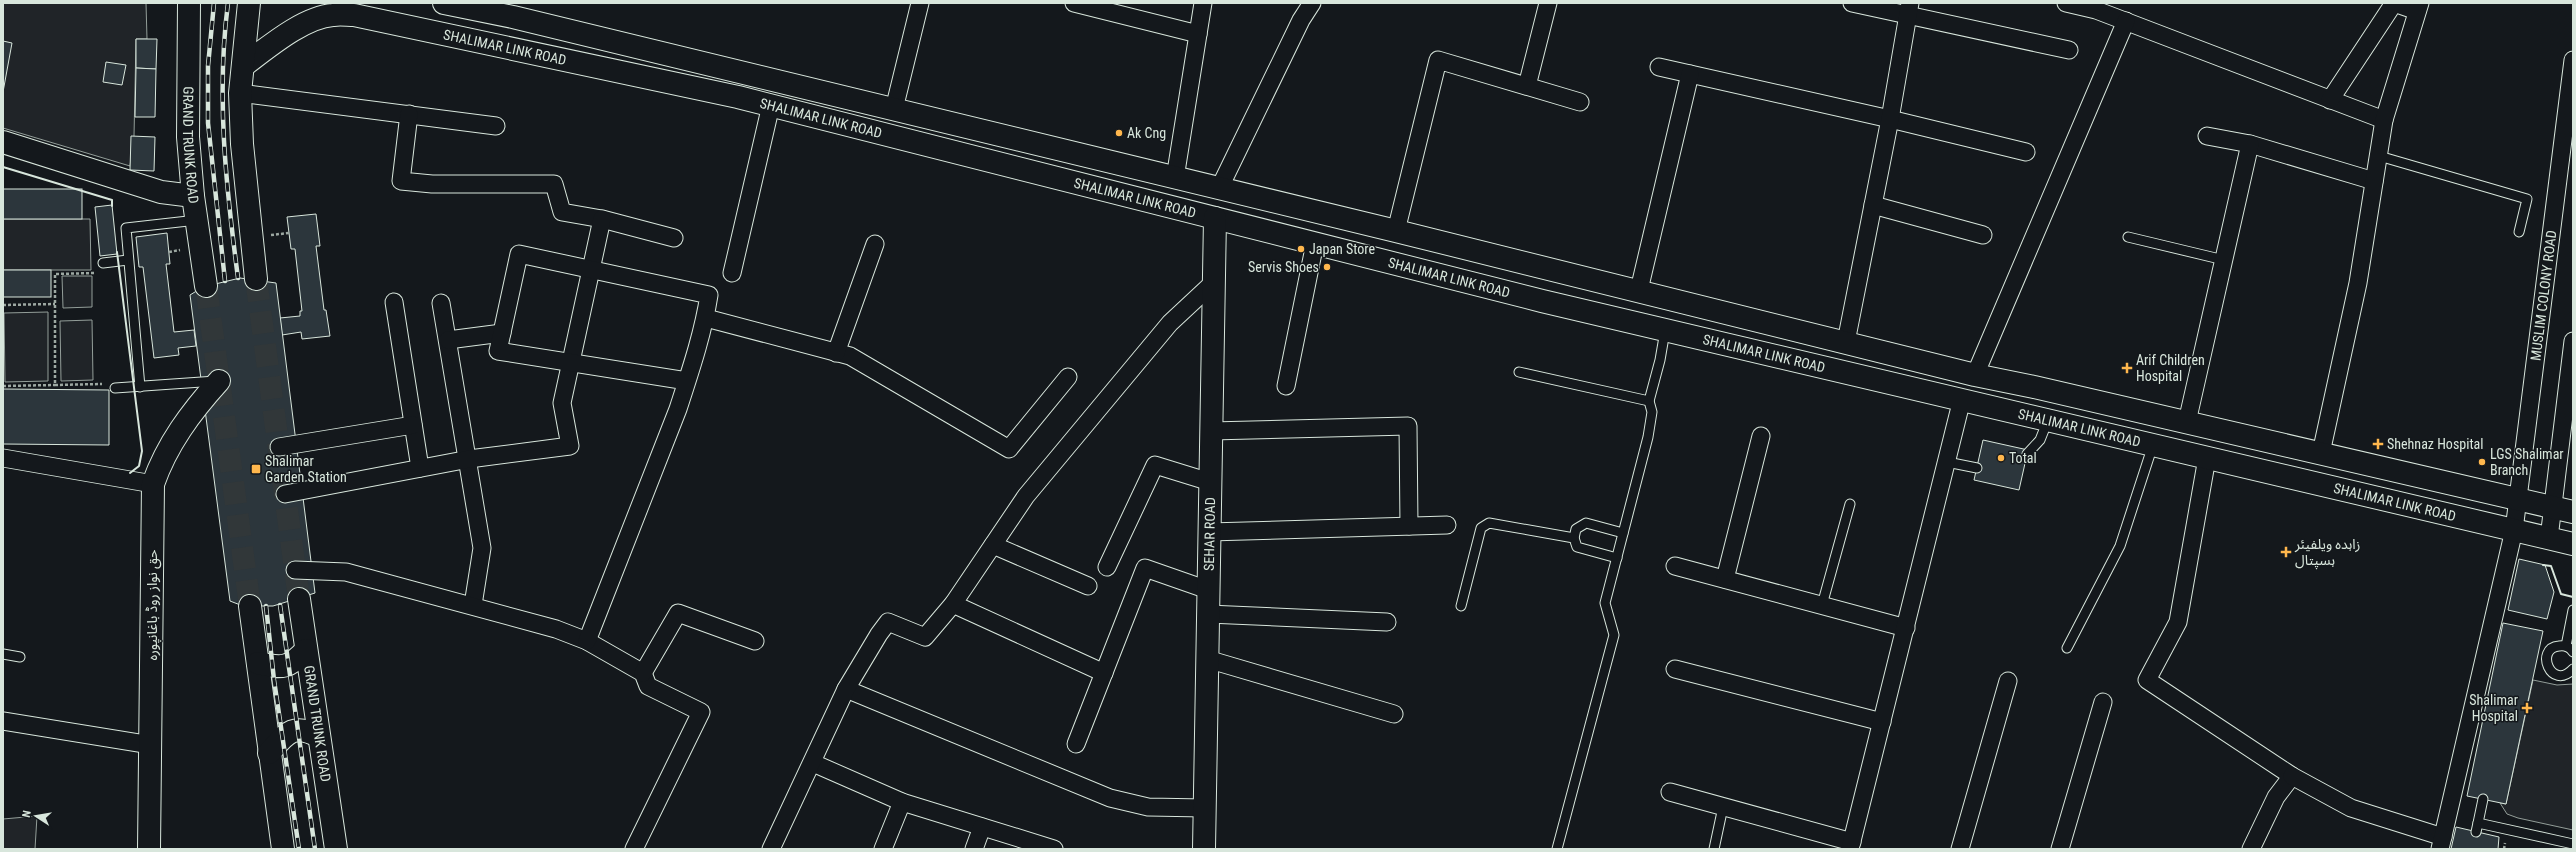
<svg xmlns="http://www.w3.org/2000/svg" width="2576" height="852" viewBox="0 0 2576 852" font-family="'Roboto Condensed','Noto Sans Arabic',sans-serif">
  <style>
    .green { fill: #202428; stroke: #939e99 }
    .building { fill: #2c363c; stroke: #d8e6dc }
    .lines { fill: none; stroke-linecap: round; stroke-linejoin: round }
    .primary-tunnel { stroke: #313739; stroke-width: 22; stroke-dasharray: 22 11; stroke-linecap: butt }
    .lane-casing { stroke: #d8e6dc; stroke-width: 11 }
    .street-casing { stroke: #d8e6dc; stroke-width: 19 }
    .secondary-casing { stroke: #d8e6dc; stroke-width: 24 }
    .primary-casing { stroke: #d8e6dc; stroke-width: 24 }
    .path { stroke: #9da8a2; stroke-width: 2.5; stroke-dasharray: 3 2; stroke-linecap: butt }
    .lane { stroke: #14181c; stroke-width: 9 }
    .street { stroke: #14181c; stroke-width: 17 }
    .secondary { stroke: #14181c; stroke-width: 22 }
    .primary { stroke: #14181c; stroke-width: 22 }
    .rail-casing { stroke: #d8e6dc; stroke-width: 4.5 }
    .rail { stroke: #14181c; stroke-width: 3; stroke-dasharray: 9; stroke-linecap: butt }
    .wall { stroke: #d8e6dc; stroke-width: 2 }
    .poi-dot { fill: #ffb74d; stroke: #14181c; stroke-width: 1.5 }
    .labels { text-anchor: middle; stroke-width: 3; stroke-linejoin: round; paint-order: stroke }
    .street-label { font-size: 14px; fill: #d8e6dc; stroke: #14181c }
    .poi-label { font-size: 14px; fill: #d8e6dc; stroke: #14181c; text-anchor: start }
  </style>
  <rect width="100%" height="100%" fill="#14181c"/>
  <g class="green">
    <polygon points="3,3 146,3 147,39 136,39 134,136 130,166 3,128"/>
    <polygon points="3,219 90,219 91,270 3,270"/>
    <polygon points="62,276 92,276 92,307 63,308"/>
    <polygon points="48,312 48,381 5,382 4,313"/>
    <polygon points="92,320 93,380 61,381 60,321"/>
    <polygon points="2533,680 2557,685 2573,684 2573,830 2518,818 2507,814 2500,803 2506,804"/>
    <polygon points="37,816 35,849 3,849 3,819"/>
  </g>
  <g class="building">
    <polygon points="136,39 157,39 156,69 136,68"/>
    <polygon points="3,41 12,43 3,92"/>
    <polygon points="106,62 126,65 122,85 103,82"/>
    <polygon points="136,68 156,69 155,117 135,117"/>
    <polygon points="131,136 155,137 154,171 130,170"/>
    <rect x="3" y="189" width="79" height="30"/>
    <polygon points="112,205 117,254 100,256 95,207"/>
    <polygon points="316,214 320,246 316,246 324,310 326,310 330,336 302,339 301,332 282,335 280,318 300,316 300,311 302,311 295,249 291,249 287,217"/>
    <polygon points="167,233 170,264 166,264 174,332 194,330 196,346 178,348 179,355 154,358 143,267 139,267 136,237"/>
    <rect x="3" y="270" width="48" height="27"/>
    <polygon points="240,278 276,283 315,593 273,606 243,606 230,601 190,295 203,287"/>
    <polygon points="3,389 109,390 109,445 3,444"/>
    <polygon points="1983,440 2028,450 2019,490 1974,480"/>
    <polygon points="2519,559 2545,565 2554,592 2547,619 2508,610"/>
    <polygon points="2503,623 2543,631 2506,804 2467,796"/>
    <polygon points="2456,827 2499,837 2498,849 2451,849"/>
  </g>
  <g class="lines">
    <g class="primary-tunnel">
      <polyline points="256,279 299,599"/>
      <polyline points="206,286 250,606"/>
    </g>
    <g class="lane-casing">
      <g id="lane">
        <polyline points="2379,156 2527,199 2519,232"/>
        <polyline points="2128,237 2224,260"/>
        <polyline points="103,263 128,260"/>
        <polyline points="1519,372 1649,401 1660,360 1665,331"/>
        <polyline points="140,387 126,228 197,220"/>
        <polyline points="115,388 216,381"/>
        <polyline points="2027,454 2040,440 2048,420"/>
        <polyline points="1947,462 1977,468"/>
        <polyline points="1574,538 1576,529 1586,523 1623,533"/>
        <polyline points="1822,605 1850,504"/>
        <polyline points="1461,606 1481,528 1489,523 1574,538 1577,547 1617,558"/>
        <polyline points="2566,646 2573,610"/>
        <polyline points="2067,648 2120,546 2153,445"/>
        <path d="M2573 652C2570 647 2565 645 2559 646 2534 648 2551 692 2573 669"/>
        <polyline points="3,654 20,657"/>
        <polyline points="2478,823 2483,799"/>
        <polyline points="2476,832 2478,823 2573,844"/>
        <polyline points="1557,849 1614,635 1605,603 1648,437 1652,412 1649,401"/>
        <polyline points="1714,849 1723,807"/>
      </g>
    </g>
    <g class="street-casing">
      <g id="street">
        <polyline points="1074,3 1198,34"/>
        <polyline points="1852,3 2069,50"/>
        <polyline points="2066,3 2096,10 2384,120"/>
        <polyline points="1659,67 1890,119 2026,152"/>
        <polyline points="1527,86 1548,3"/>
        <polyline points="240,93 496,126"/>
        <polyline points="2330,100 2394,3 2417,11"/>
        <polyline points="894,109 920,3"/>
        <polyline points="409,114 401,181 432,184 554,184 562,212 602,219 674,238"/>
        <polyline points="2250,144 2374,181"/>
        <polyline points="1175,178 1203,3"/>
        <polyline points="1219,189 1301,20 1312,3"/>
        <polyline points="1873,205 1983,235"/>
        <polyline points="1396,231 1438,60 1580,102"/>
        <polyline points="732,273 771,105"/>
        <polyline points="1639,290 1690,74"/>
        <polyline points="394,302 420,468"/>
        <polyline points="441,303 482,548 473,605"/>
        <polyline points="706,318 850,356 1009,449 1068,377"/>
        <polyline points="448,340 502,333"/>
        <polyline points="1846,342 1890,119 1910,3"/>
        <polyline points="836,353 875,244"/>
        <polyline points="1975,375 2126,21"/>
        <polyline points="1286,386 1315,243"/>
        <polyline points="2187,422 2250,144 2207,136"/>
        <polyline points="1211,431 1408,426 1409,526"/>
        <polyline points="279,447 413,425"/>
        <polyline points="2321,453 2358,283 2384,120 2420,3"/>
        <polyline points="3,458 153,484"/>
        <polyline points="2207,458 2178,622 2147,680 2292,776 2276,797 2251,849"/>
        <polyline points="285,494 469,459 570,446 562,403 602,219"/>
        <polyline points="1209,532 1447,525"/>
        <polyline points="2549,538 2573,341"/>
        <polyline points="993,545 1088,586"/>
        <polyline points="1675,566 1906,628"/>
        <polyline points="1107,567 1155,465 1210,482"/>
        <polyline points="295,570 346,572 556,629 587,641 643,673 648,686 701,712 634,849"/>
        <polyline points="1725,579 1761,436"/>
        <polyline points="953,604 1104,673"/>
        <polyline points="1208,614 1387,622"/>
        <path d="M587 641 678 409C690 372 703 334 709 295L519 254 498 351 687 381"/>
        <polyline points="1207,659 1394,714"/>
        <polyline points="1675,669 1882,722"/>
        <polyline points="643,673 678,613 755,641"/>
        <polyline points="846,689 1110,798 1148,807 1205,808"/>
        <polyline points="3,721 151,745"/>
        <polyline points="1076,744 1145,568 1208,590"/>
        <polyline points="813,763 902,802 1054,849"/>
        <polyline points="2292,776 2351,808 2443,837"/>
        <polyline points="1670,792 1852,842"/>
        <polyline points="771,849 846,689 879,634 888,622 925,637 953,604 1026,496 1170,323 1214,282"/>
        <polyline points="883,849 902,802"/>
        <polyline points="974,849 982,827"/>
        <polyline points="1850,849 1962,399"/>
        <polyline points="1960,849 2008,681"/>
        <polyline points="2060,849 2103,702"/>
        <path id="s1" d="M2440 849 2514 530 2573 60"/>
      </g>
    </g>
    <g class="secondary-casing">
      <g id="secondary">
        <polyline points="444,3 513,17 1396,231 1975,375 2034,387 2573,512"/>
        <path id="s2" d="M243 66C266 49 303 17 333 15 340 14 347 15 354 15L738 97 1542 301 2573 544"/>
        <polyline points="3,142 161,192 193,196"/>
        <path d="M149 849 153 484C167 444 191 412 219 381"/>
        <path id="s3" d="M1204 849 1215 218"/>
      </g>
    </g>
    <g class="primary-casing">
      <g id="primary">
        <path id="s4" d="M189 3 188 137 193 196 206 286"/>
        <polyline points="249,3 240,93 242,144 256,279"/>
        <path id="s5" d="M299 599 336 849"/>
        <polyline points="250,606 283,849"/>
        <path d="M258 663C283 669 289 668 306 650"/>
        <path d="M269 753C285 735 292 722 318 736"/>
      </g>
    </g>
    <g class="path">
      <polyline points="271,235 289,233"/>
      <polyline points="169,252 180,250"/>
      <polyline points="94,273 55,274 55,385 102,384"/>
      <polyline points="3,305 55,304"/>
      <polyline points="3,386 55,385"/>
      <polyline points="2504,849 2505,843"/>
    </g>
    <use href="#lane" class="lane"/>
    <use href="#street" class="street"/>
    <use href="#secondary" class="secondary"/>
    <use href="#primary" class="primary"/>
    <g class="rail-casing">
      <g id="rail">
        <polyline points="214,3 208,66 208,123 225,281"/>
        <path d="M228 3C216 95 226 187 238 278"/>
        <polyline points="280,605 315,849"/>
        <polyline points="266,606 274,680 299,849"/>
      </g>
    </g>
    <use href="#rail" class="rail"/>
    <g class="wall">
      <polyline points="3,167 112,200 112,206"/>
      <polyline points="117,252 142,451 139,466 130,473"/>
      <polyline points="2543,565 2551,566 2561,594 2573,597"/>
    </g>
  </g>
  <g class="poi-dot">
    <circle cx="1119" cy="133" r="4"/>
    <circle cx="1301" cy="249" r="4"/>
    <circle cx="1327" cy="267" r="4"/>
    <path d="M2125 362h4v4h4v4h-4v4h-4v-4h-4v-4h4z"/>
    <path d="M2376 438h4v4h4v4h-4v4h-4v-4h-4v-4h4z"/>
    <circle cx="2001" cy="458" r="4"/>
    <circle cx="2482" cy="462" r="4"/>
    <rect x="251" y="464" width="10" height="10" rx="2"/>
    <path d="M2284 546h4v4h4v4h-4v4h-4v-4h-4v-4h4z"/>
    <path d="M2525 702h4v4h4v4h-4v4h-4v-4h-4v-4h4z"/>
  </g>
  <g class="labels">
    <g class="street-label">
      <text dy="5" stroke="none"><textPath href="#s2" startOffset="280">SHALIMAR LINK ROAD</textPath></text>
      <text dy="5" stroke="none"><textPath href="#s2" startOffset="604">SHALIMAR LINK ROAD</textPath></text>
      <text dy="5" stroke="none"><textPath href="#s4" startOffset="142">GRAND TRUNK ROAD</textPath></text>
      <text dy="5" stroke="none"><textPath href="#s2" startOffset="928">SHALIMAR LINK ROAD</textPath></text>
      <text dy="5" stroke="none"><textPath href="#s2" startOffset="1252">SHALIMAR LINK ROAD</textPath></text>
      <text dy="5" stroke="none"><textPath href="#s1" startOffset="564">MUSLIM COLONY ROAD</textPath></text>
      <text dy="5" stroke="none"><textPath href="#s2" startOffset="1576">SHALIMAR LINK ROAD</textPath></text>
      <text dy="5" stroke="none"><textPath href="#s2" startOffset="1900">SHALIMAR LINK ROAD</textPath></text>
      <text dy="5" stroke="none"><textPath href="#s2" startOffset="2224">SHALIMAR LINK ROAD</textPath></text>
      <text dy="5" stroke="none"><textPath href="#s3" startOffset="315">SEHAR ROAD</textPath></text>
      <text transform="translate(152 605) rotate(-90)" y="5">حق نواز روڈ باغانپورہ</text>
      <text dy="5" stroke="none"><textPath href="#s5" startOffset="126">GRAND TRUNK ROAD</textPath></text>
    </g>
    <g class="poi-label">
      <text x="1127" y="138">Ak Cng</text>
      <text x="1309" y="254">Japan Store</text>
      <text x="1319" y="272" text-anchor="end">Servis Shoes</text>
      <text x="2136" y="365">Arif Children<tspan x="2136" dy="16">Hospital</tspan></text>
      <text x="2387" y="449">Shehnaz Hospital</text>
      <text x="2490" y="459">LGS Shalimar<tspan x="2490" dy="16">Branch</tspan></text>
      <text x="2009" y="463">Total</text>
      <text x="265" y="466">Shalimar<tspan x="265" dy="16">Garden Station</tspan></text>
      <text x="2295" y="549">زاہدہ ویلفیئر<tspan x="2295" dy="16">ہسپتال</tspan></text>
      <text x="2518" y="705" text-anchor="end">Shalimar<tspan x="2518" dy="16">Hospital</tspan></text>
    </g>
  </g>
  <rect width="2576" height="852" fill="none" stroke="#d8e6dc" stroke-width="8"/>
  <g transform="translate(36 816) rotate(282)" stroke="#14181c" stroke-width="3" paint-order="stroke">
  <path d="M0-3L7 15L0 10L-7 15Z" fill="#d8e6dc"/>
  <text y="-6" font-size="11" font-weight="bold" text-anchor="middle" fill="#d8e6dc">N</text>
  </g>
</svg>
